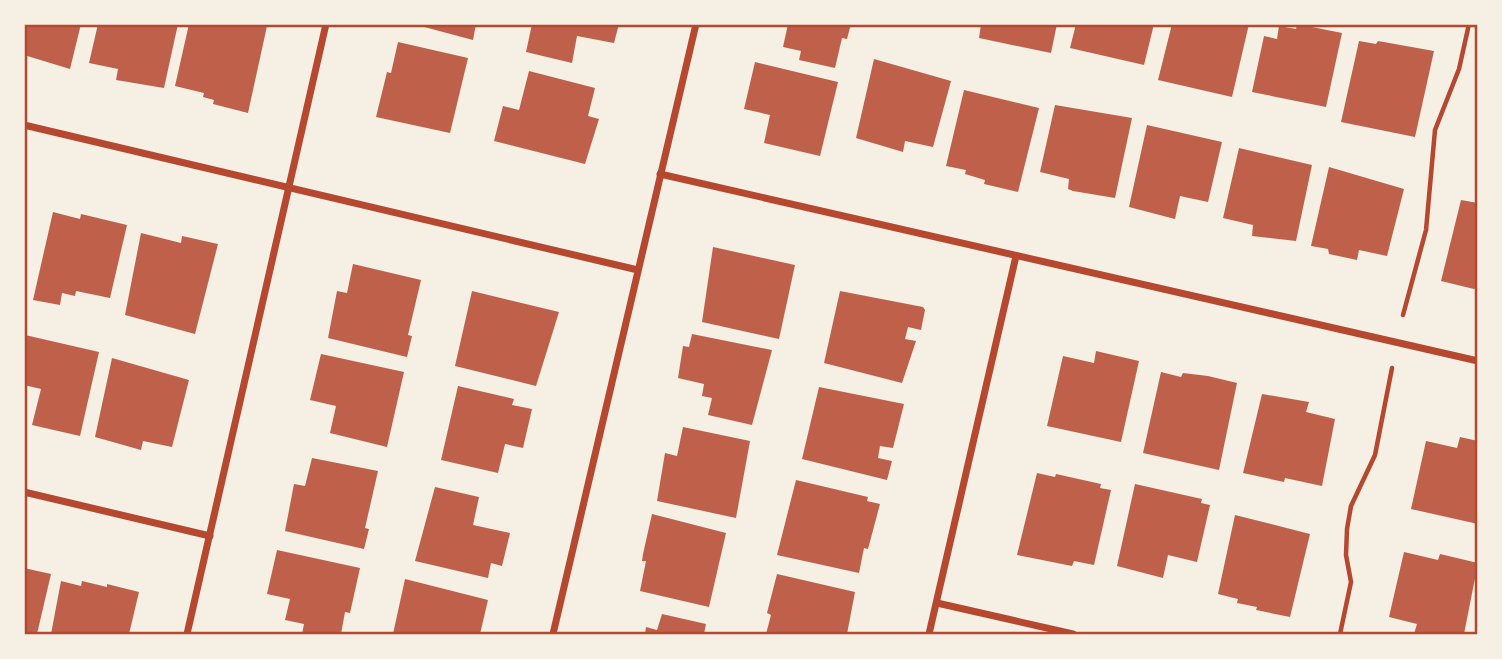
<svg xmlns="http://www.w3.org/2000/svg" width="1502" height="659" viewBox="0 0 1502 659" font-family="Poppins,sans-serif">
  <style>
    .building { fill: #bf614a }
    .lines { fill: none; stroke-linecap: round; stroke-linejoin: round }
    .path { stroke: #b5482f; stroke-width: 4.5 }
    .minor { stroke: #b5482f; stroke-width: 7 }
    .neatline { fill: none; stroke: #b5482f; stroke-width: 2.5 }
  </style>
  <rect width="100%" height="100%" fill="#f6efe4"/>
  <g class="building">
    <polygon points="24,24 81,24 70,69 24,55"/>
    <polygon points="98,24 178,24 164,88 116,80 118,69 89,63"/>
    <polygon points="189,24 267,26 248,113 213,104 214,100 203,97 204,93 175,86"/>
    <polygon points="413,24 476,24 473,40"/>
    <polygon points="532,24 619,24 614,43 577,36 572,63 526,52"/>
    <polygon points="788,24 851,24 847,39 842,38 835,68 799,60 801,51 783,47"/>
    <polygon points="981,24 1057,24 1051,53 979,38"/>
    <polygon points="1076,24 1154,24 1144,65 1070,48"/>
    <polygon points="1172,24 1249,24 1232,97 1158,80"/>
    <polygon points="1297,24 1342,33 1326,107 1252,92 1264,36 1277,39 1279,26 1296,29"/>
    <polygon points="1359,41 1376,44 1378,41 1434,51 1415,137 1341,122"/>
    <polygon points="398,42 468,58 450,133 376,117 387,72 391,73"/>
    <polygon points="874,59 951,81 933,147 905,141 903,152 856,138"/>
    <polygon points="755,62 838,82 820,156 764,143 770,115 744,109"/>
    <polygon points="529,71 595,88 588,116 599,119 585,164 494,141 503,106 519,110"/>
    <polygon points="964,90 1039,108 1018,192 984,184 985,180 965,174 966,170 946,166"/>
    <polygon points="1055,105 1132,118 1115,198 1073,191 1068,189 1069,179 1040,172"/>
    <polygon points="1147,125 1222,142 1208,202 1180,196 1175,219 1129,207"/>
    <polygon points="1239,148 1312,165 1296,241 1252,236 1253,225 1223,218"/>
    <polygon points="1329,167 1404,189 1387,256 1359,250 1357,260 1329,254 1328,249 1311,246"/>
    <polygon points="1461,200 1478,203 1478,287 1474,289 1441,281"/>
    <polygon points="53,212 80,219 81,214 127,225 110,298 76,291 75,296 62,293 60,305 33,300"/>
    <polygon points="141,233 181,243 182,236 218,244 195,334 125,315"/>
    <polygon points="713,247 795,265 779,339 702,322"/>
    <polygon points="353,264 421,280 408,335 412,336 407,357 328,338 337,291 347,293"/>
    <polygon points="472,291 559,312 536,386 455,366"/>
    <polygon points="840,291 923,307 925,310 921,330 908,327 905,339 916,341 902,383 824,363"/>
    <polygon points="692,334 772,350 752,425 708,415 712,398 702,396 704,384 678,378 683,346 689,347"/>
    <polygon points="25,335 99,352 80,436 32,425 41,389 24,385"/>
    <polygon points="1096,351 1139,361 1121,442 1047,426 1063,356 1094,363"/>
    <polygon points="321,354 404,372 387,447 330,433 336,406 310,400"/>
    <polygon points="112,358 189,380 172,447 143,441 141,450 95,437"/>
    <polygon points="1161,372 1181,377 1183,373 1208,376 1237,383 1219,470 1143,453"/>
    <polygon points="458,386 514,399 512,405 532,409 523,448 505,444 498,473 441,460"/>
    <polygon points="819,387 904,404 893,448 880,446 878,458 892,461 887,480 802,459"/>
    <polygon points="1262,394 1309,402 1306,412 1335,419 1322,486 1285,478 1284,482 1243,473"/>
    <polygon points="683,427 750,441 736,518 657,501 665,453 677,456"/>
    <polygon points="1460,437 1478,441 1478,524 1411,509 1426,441 1457,448"/>
    <polygon points="312,458 378,471 365,528 369,529 364,549 285,531 294,484 305,486"/>
    <polygon points="1037,473 1055,477 1056,474 1101,484 1100,488 1111,490 1094,565 1074,561 1072,566 1017,555"/>
    <polygon points="796,480 868,497 867,501 880,504 868,549 864,548 859,573 777,555"/>
    <polygon points="1135,484 1202,499 1201,503 1210,505 1197,562 1168,555 1163,578 1117,566"/>
    <polygon points="435,487 479,497 473,525 510,533 502,566 491,563 488,578 415,561"/>
    <polygon points="652,514 726,533 709,607 640,591 646,561 642,561 643,554"/>
    <polygon points="1235,515 1310,534 1290,617 1256,610 1257,607 1237,603 1238,599 1218,594"/>
    <polygon points="277,550 360,568 350,613 345,612 341,634 302,634 304,624 285,620 290,599 267,594"/>
    <polygon points="1404,552 1438,560 1440,554 1478,563 1464,634 1414,634 1417,624 1389,617"/>
    <polygon points="24,568 51,574 37,634 24,634"/>
    <polygon points="777,574 855,592 847,634 766,634 771,615 767,613"/>
    <polygon points="405,579 488,600 480,634 393,634"/>
    <polygon points="61,581 81,586 82,581 107,587 107,584 139,592 129,634 51,634"/>
    <polygon points="662,614 706,624 704,634 645,634 646,627 657,630"/>
  </g>
  <g class="lines">
    <g class="path">
      <polyline points="1403,315 1426,230 1435,130 1459,69 1469,24"/>
      <polyline points="1340,634 1351,582 1346,555 1347,529 1351,506 1375,455 1392,368"/>
    </g>
    <g class="minor">
      <polyline points="24,125 638,270"/>
      <polyline points="660,174 1478,361"/>
      <polyline points="24,492 210,536"/>
      <polyline points="937,603 1073,634"/>
      <polyline points="187,634 326,24"/>
      <polyline points="553,634 696,24"/>
      <polyline points="929,634 1016,256"/>
    </g>
  </g>
  <rect width="1502" height="659" fill="none" stroke="#f6efe4" stroke-width="52"/>
  <rect x="26" y="26" width="1450" height="607" class="neatline"/>
</svg>
